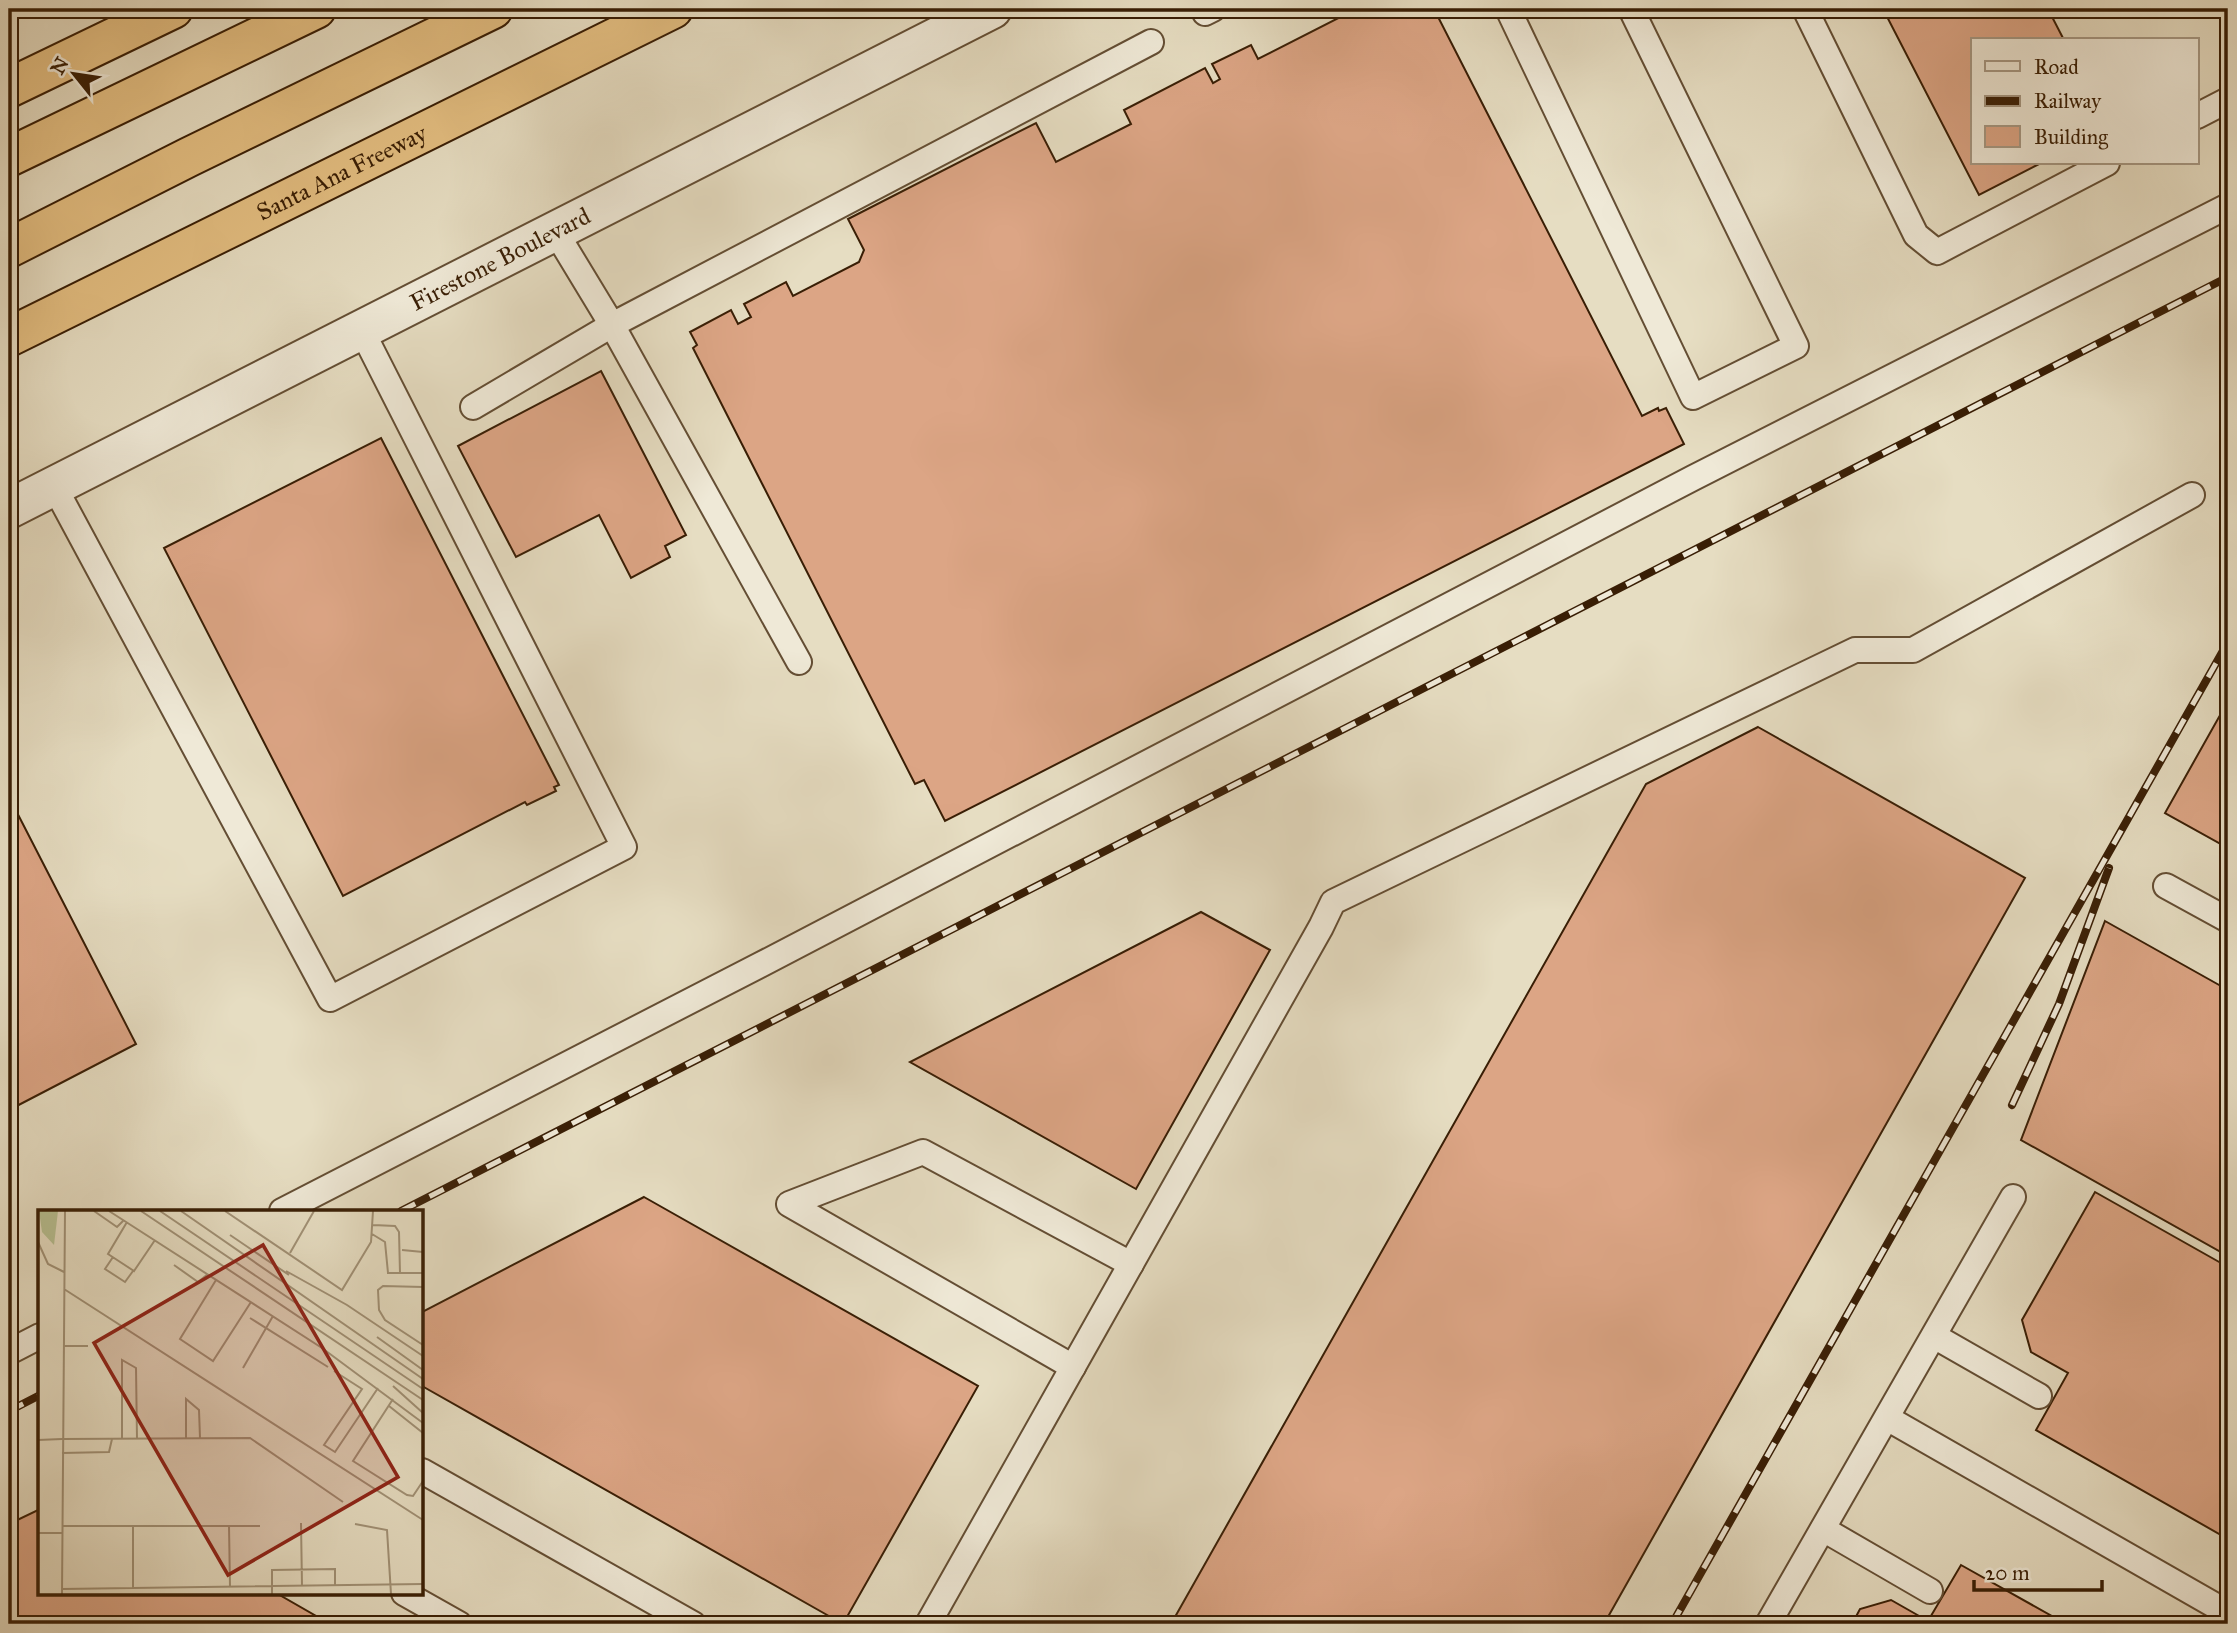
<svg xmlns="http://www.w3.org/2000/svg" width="2237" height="1633" viewBox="0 0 2237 1633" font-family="'IM FELL Great Primer',serif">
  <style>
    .building { fill: #dca585; stroke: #391e05; stroke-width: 2 }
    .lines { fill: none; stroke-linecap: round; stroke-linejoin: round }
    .service-casing { stroke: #644e34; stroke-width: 28 }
    .tertiary-casing { stroke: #644e34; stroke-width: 42 }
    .motorway-casing { stroke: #391e05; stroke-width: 42 }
    .service { stroke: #efe9d7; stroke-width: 24 }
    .tertiary { stroke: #efe9d7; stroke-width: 38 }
    .motorway { stroke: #e3be81; stroke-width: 38 }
    .rail-casing { stroke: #391e05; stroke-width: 8 }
    .rail { stroke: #efe9d7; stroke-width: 5; stroke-dasharray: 16; stroke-linecap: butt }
    .labels { text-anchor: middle; stroke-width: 6; stroke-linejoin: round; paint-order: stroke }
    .street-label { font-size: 24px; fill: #391e05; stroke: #efe9d7 }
    .inset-road { fill: none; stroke: #a19176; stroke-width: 2 }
    .view { fill: #8f2418; fill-opacity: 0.15; stroke: #8f2418; stroke-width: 3.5 }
    .inset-edge { fill: none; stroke: #391e05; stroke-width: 3.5 }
  </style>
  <rect width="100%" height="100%" fill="#e6ddc2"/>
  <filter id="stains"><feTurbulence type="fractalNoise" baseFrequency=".00286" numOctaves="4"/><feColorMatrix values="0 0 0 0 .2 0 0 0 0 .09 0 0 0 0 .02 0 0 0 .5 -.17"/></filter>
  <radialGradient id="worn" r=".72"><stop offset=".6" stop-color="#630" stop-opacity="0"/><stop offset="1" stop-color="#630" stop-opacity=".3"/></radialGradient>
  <g class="building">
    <polygon points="1356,9 1434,9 1642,416 1658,408 1659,411 1666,408 1684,444 945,821 924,780 915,784 693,348 697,345 690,332 731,310 738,324 751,317 744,304 786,282 793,296 859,262 864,250 848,219 1036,123 1056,162 1131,124 1124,110 1205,68 1213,83 1220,79 1212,64 1251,45 1258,59"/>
    <polygon points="1883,9 2048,9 2064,40 1973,40 1973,163 2041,163 1979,195"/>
    <polygon points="601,371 686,535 665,546 670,557 631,578 599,515 516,557 458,446"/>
    <polygon points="381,438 559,785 554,787 556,791 527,805 525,802 343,896 164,548"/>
    <polygon points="2228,701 2228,848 2165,813"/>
    <polygon points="1758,727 2025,878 1604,1624 1171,1624 1646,784"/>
    <polygon points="9,797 136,1044 9,1110"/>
    <polygon points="1201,912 1270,950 1136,1189 910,1062"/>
    <polygon points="2105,921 2228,990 2228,1256 2021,1140"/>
    <polygon points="2095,1192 2228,1267 2228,1539 2036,1430 2068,1373 2031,1352 2022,1320"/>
    <polygon points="644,1197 978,1386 843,1624 422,1386 422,1312"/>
    <polygon points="40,1509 40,1593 276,1593 330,1624 9,1624 9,1524"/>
    <polygon points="1961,1565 2066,1624 1852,1624 1860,1609 1891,1600 1928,1621"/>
  </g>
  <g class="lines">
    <g class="service-casing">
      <g id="service">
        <polyline points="1508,9 1693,397 1796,346 1631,9"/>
        <polyline points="1805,9 1916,235 1937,252 2107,163"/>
        <polyline points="1205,13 1213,9"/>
        <polyline points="2197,116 2228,100"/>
        <polyline points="555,231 612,325 799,662"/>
        <polyline points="473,407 612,325 1151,42"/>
        <polyline points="54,486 330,999 624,847 361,329"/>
        <polyline points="2166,886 2228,920"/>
        <polyline points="282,1211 760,965 1693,478 2228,206"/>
        <polyline points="1934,1336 2039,1396"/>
        <polyline points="9,1352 40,1336"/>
        <polyline points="1073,1367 789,1204 923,1152 1131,1264"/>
        <polyline points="1887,1418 2228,1613"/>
        <polyline points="422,1471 693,1624"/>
        <polyline points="1823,1529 1930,1591"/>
        <polyline points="404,1593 459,1624"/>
        <polyline points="928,1624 1321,927 1333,902 1855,650 1913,650 2192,495"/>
        <polyline points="1768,1624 2013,1197"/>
      </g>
    </g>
    <g class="tertiary-casing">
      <g id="tertiary">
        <path id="s1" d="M9 509 992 9"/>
      </g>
    </g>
    <g class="motorway-casing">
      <g id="motorway">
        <polyline points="9,88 173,9"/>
        <polyline points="9,157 316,9"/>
        <polyline points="9,248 189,157 493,9"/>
        <path id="s2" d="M9 337 673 9"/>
      </g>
    </g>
    <use href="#service" class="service"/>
    <use href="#tertiary" class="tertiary"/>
    <use href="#motorway" class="motorway"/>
    <g class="rail-casing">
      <g id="rail">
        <polyline points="2012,1105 2059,1004 2109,868"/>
        <polyline points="401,1211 2228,277"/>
        <polyline points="9,1411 40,1395"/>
        <polyline points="1672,1624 2228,642"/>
      </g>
    </g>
    <use href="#rail" class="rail"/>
  </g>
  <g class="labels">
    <g class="street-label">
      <text dy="8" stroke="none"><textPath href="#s2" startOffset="371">Santa Ana Freeway</textPath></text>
      <text dy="8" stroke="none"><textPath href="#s1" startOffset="551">Firestone Boulevard</textPath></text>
    </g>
  </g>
  <g transform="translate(38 1210)">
    <rect width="385" height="385" fill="#e6ddc2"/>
    <path d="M1 1H20L16 35 4 22Z" fill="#b7c092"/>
    <path class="inset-road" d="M56 1 79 17 85 11M71 1 284 138 385 213M103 1 385 190M122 1 385 179M143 1 385 169M187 1 304 80 333 32 335 1M89 12 70 44 96 61 117 30M335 15 357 16 361 22 362 63M334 24 347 32 350 63H385M192 25 251 65M0 32 10 54 26 62M364 40 385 42M252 43 276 1M75 47 67 59 87 72 95 61M136 55 160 72 170 64M248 61 309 95 385 146M178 70 142 129 175 151 213 92M385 77 345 76 340 80 341 100 347 110 385 135M26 79 385 310M212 108 290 157M339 127 385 160M25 136H50M205 158 235 106M296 161 324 179 286 235 297 242 340 178M355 176 385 203M355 189 315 251 369 285 375 286 385 271M351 196 385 223M148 228V189L161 200 162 228M24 229 212 228 305 292M84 229V150L98 158 99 229M0 230 24 229M24 243 71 242 74 229M263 313 264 376M317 314 349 320 353 384M24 316H222M95 316V378M191 316 192 377M0 323H24M24 379 385 374M24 384 27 1M234 384V360L297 359V375"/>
    <path class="view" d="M225 35 360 267 190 365 56 133Z"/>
    <rect width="385" height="385" class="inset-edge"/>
  </g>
  <rect width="2237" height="1633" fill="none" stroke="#e6ddc2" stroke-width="35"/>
  <rect x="10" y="10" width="2216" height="1612" fill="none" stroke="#391e05" stroke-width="3.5"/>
  <rect x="18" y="18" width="2202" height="1598" fill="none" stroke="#391e05" stroke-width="2"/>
  <rect x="1971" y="38" width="228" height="126" fill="#efe9d7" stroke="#a69883" stroke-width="2"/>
  <rect x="1985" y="61" width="35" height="10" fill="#efe9d7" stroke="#a69883" stroke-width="2"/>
  <text x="2034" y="74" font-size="21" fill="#391e05">Road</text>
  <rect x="1985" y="96" width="35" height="10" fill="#391e05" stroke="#a69883" stroke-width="2"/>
  <text x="2034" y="108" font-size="21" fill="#391e05">Railway</text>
  <rect x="1985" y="126" width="35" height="21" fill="#dca585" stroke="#a69883" stroke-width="2"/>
  <text x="2034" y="144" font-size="21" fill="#391e05">Building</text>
  <g transform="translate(74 74) rotate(300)" stroke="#efe9d7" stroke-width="5" paint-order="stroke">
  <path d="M0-5L12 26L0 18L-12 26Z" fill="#391e05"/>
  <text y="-10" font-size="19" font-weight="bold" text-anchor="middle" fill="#391e05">N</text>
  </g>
  <path d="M1974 1580v10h128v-10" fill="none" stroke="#391e05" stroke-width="3.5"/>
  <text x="1985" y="1580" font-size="21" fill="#391e05" stroke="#efe9d7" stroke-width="5" paint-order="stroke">20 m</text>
  <rect width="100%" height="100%" filter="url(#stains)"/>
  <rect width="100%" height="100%" fill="url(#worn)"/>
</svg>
